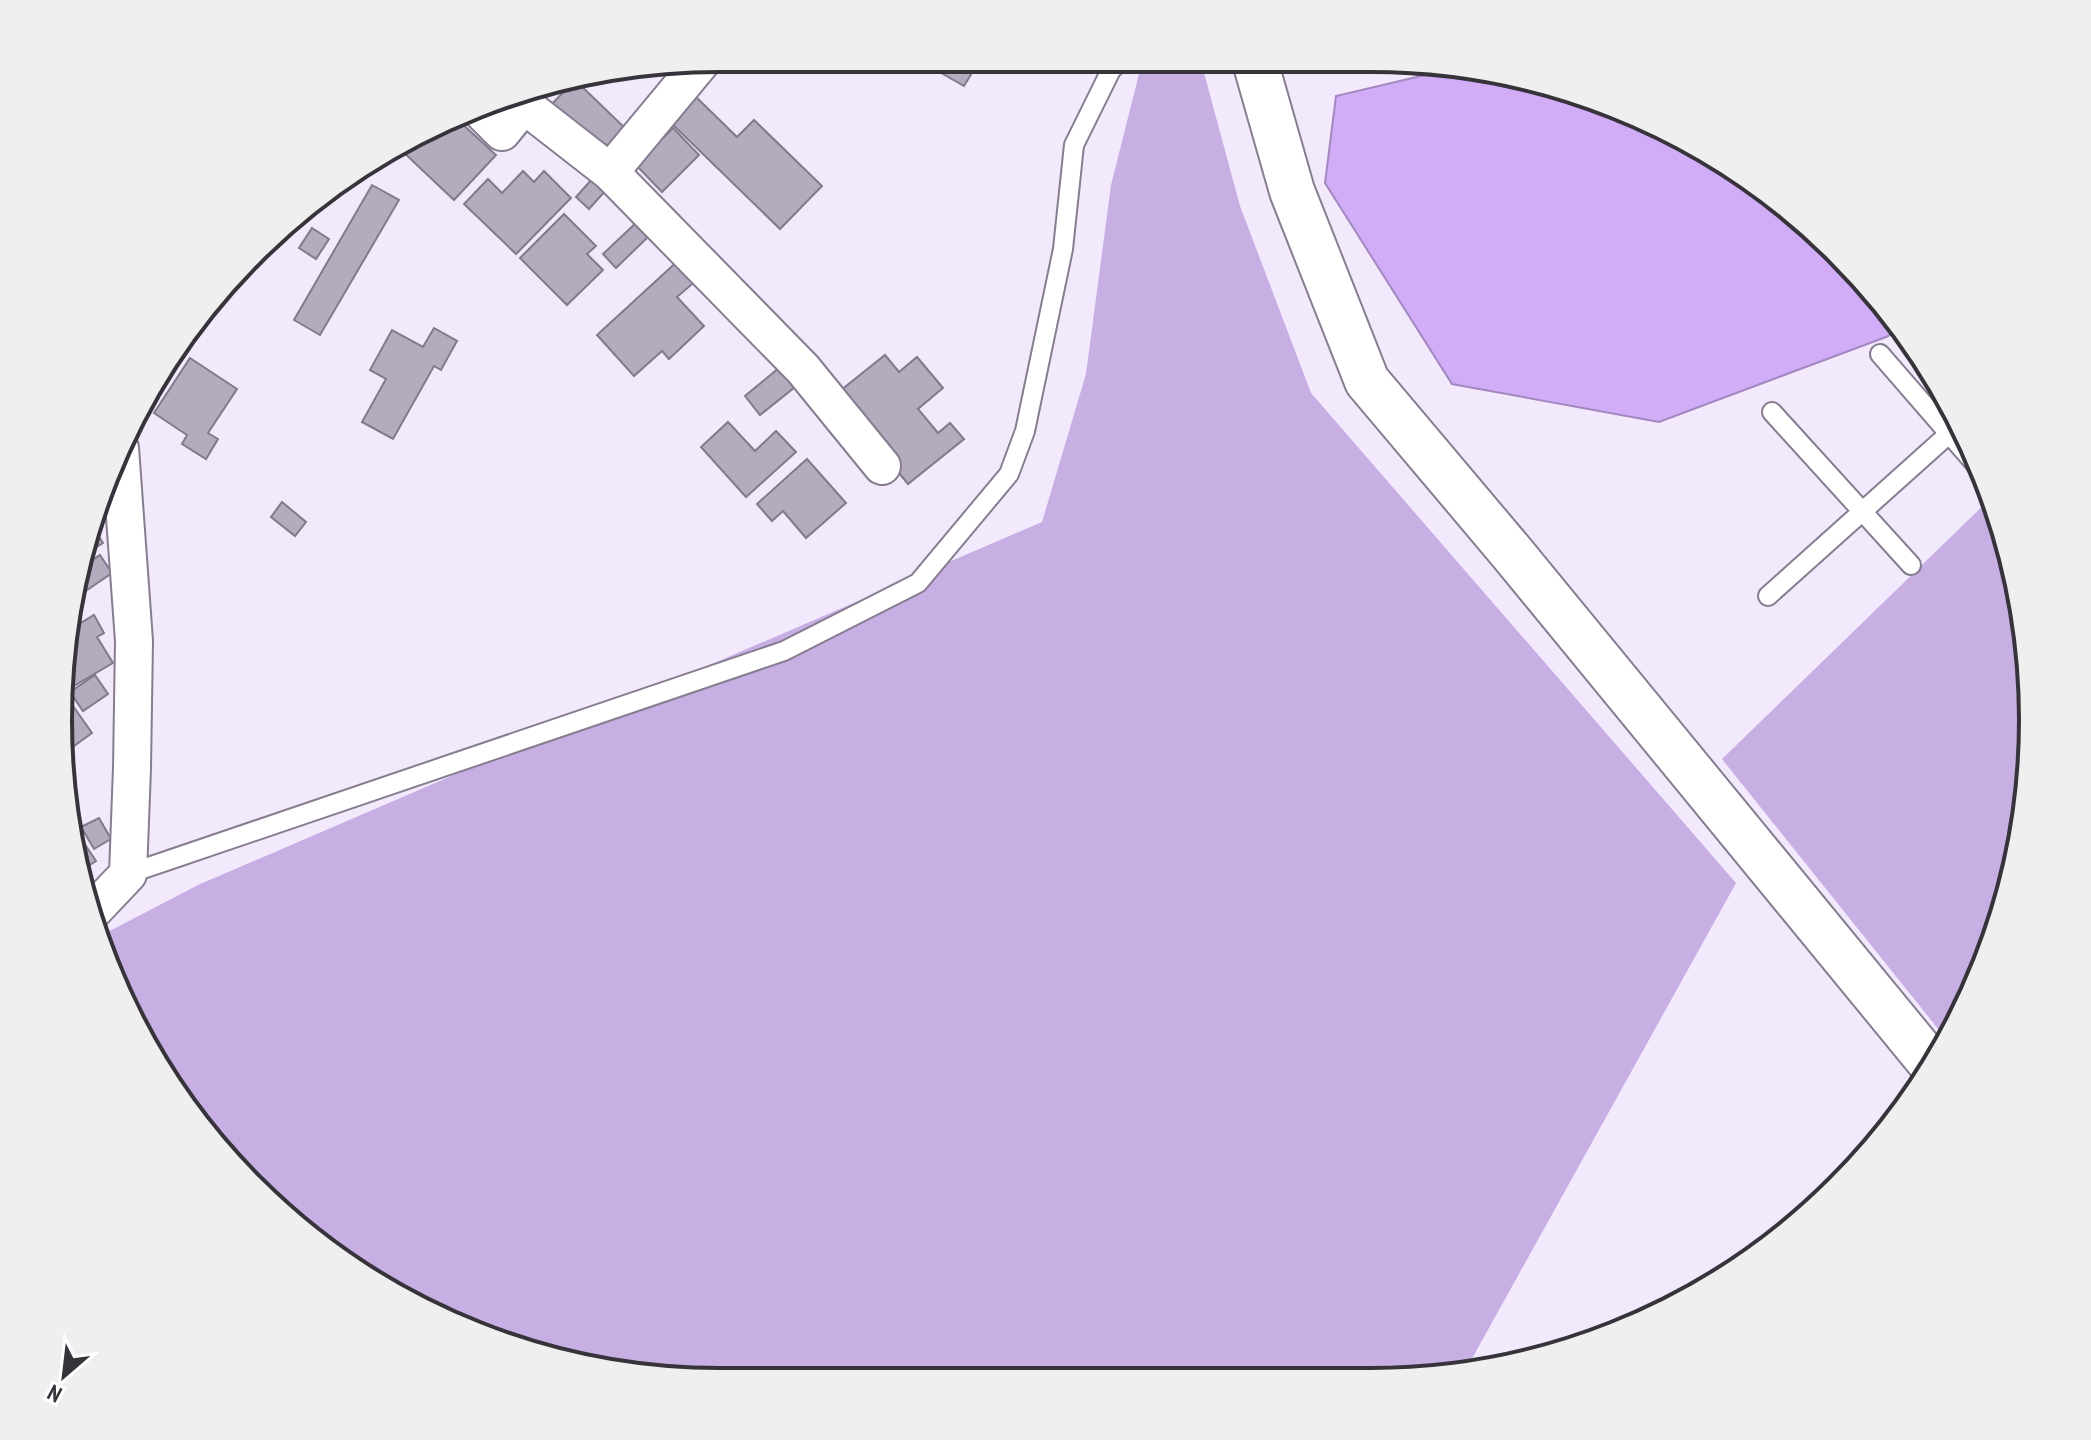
<svg xmlns="http://www.w3.org/2000/svg" width="2091" height="1440" viewBox="0 0 2091 1440" font-family="'PT Sans Narrow',sans-serif">
  <style>
    .green { fill: #c7aee3 }
    .water { fill: #d1adf7; stroke: #a388bf; stroke-width: 2 }
    .building { fill: #b4abbf; stroke: #827a8c; stroke-width: 2 }
    .lines { fill: none; stroke-linecap: round; stroke-linejoin: round }
    .service-casing { stroke: #867d90; stroke-width: 22 }
    .minor-casing { stroke: #867d90; stroke-width: 40 }
    .tertiary-casing { stroke: #867d90; stroke-width: 48 }
    .service { stroke: #fff; stroke-width: 18 }
    .minor { stroke: #fff; stroke-width: 36 }
    .tertiary { stroke: #fff; stroke-width: 44 }
    .rim { fill: none; stroke: #37333b; stroke-width: 4 }
  </style>
  <rect width="100%" height="100%" fill="#f2e9fd"/>
  <g class="green">
    <polygon points="1166,58 1200,58 1240,206 1311,393 1736,883 1464,1373 1371,1382 720,1382 590,1369 466,1331 352,1270 252,1188 126,1013 100,936 198,885 1042,522 1086,374 1111,185 1140,70"/>
    <polygon points="1992,497 2020,591 2033,720 2020,850 1982,974 1947,1040 1722,759"/>
  </g>
  <polygon class="water" points="1459,67 1500,71 1664,126 1839,252 1902,329 1886,337 1659,422 1452,384 1325,183 1336,96"/>
  <g class="building">
    <polygon points="915,58 981,58 964,86"/>
    <polygon points="575,80 628,131 603,156 550,106"/>
    <polygon points="694,95 737,137 754,120 822,186 780,229 669,121"/>
    <polygon points="459,121 496,155 454,200 399,148"/>
    <polygon points="673,128 699,155 662,192 636,165"/>
    <polygon points="523,171 534,182 544,171 571,198 516,254 464,204 488,179 502,193"/>
    <polygon points="593,178 606,190 589,209 576,197"/>
    <polygon points="372,185 399,200 320,335 294,320"/>
    <polygon points="564,214 596,246 587,254 603,270 567,305 520,258"/>
    <polygon points="637,222 650,235 616,268 603,254"/>
    <polygon points="312,228 329,239 316,259 299,248"/>
    <polygon points="681,258 699,278 677,297 704,326 669,359 662,351 634,376 597,335"/>
    <polygon points="434,328 457,341 441,370 434,366 393,439 362,422 386,379 370,370 392,330 423,347"/>
    <polygon points="885,355 899,372 917,357 943,388 918,409 938,433 950,423 964,439 908,484 835,395"/>
    <polygon points="190,358 237,389 208,433 218,439 206,459 182,444 187,435 154,413"/>
    <polygon points="779,368 795,387 760,415 745,396"/>
    <polygon points="728,422 755,451 776,431 796,452 746,497 701,447"/>
    <polygon points="807,459 846,503 806,538 783,511 772,521 757,504"/>
    <polygon points="282,502 306,522 295,536 271,517"/>
    <polygon points="92,526 103,543 85,554"/>
    <polygon points="100,555 112,573 77,597 74,594 82,567"/>
    <polygon points="94,615 104,633 97,637 113,663 65,691 64,634 68,617 74,627"/>
    <polygon points="95,675 108,694 83,711 70,692"/>
    <polygon points="66,696 92,733 67,751"/>
    <polygon points="99,818 111,839 94,849 81,827"/>
    <polygon points="70,822 96,861 79,872 71,849"/>
  </g>
  <g class="lines">
    <g class="service-casing">
      <g id="service">
        <polyline points="1880,354 1985,475"/>
        <polyline points="1772,412 1911,565"/>
        <polyline points="1768,596 1960,424"/>
        <polyline points="128,874 784,651 918,583 1009,474 1025,431 1063,249 1074,145 1111,70 1124,58"/>
      </g>
    </g>
    <g class="minor-casing">
      <g id="minor">
        <polyline points="481,111 502,132 524,105 610,172 703,60"/>
        <polyline points="610,172 803,369 882,466"/>
        <polyline points="92,912 128,874 132,768 134,641 120,448"/>
      </g>
    </g>
    <g class="tertiary-casing">
      <polyline id="tertiary" points="1254,58 1292,191 1367,381 1512,553 1933,1066"/>
    </g>
    <use href="#service" class="service"/>
    <use href="#minor" class="minor"/>
    <use href="#tertiary" class="tertiary"/>
  </g>
  <path d="M0 0H2091V1440H0ZM720 72H1371A648 648 0 0 1 2019 720V720A648 648 0 0 1 1371 1368H720A648 648 0 0 1 72 720V720A648 648 0 0 1 720 72Z" fill="#efefef" fill-rule="evenodd"/>
  <path class="rim" d="M720 72H1371A648 648 0 0 1 2019 720V720A648 648 0 0 1 1371 1368H720A648 648 0 0 1 72 720V720A648 648 0 0 1 720 72Z"/>
  <g transform="translate(64 1376) rotate(208)" stroke="#ffffff" stroke-width="6" paint-order="stroke">
  <path d="M0-6L14 30L0 20L-14 30Z" fill="#37333b"/>
  <text y="-12" font-size="22" font-weight="bold" text-anchor="middle" fill="#37333b">N</text>
  </g>
</svg>
